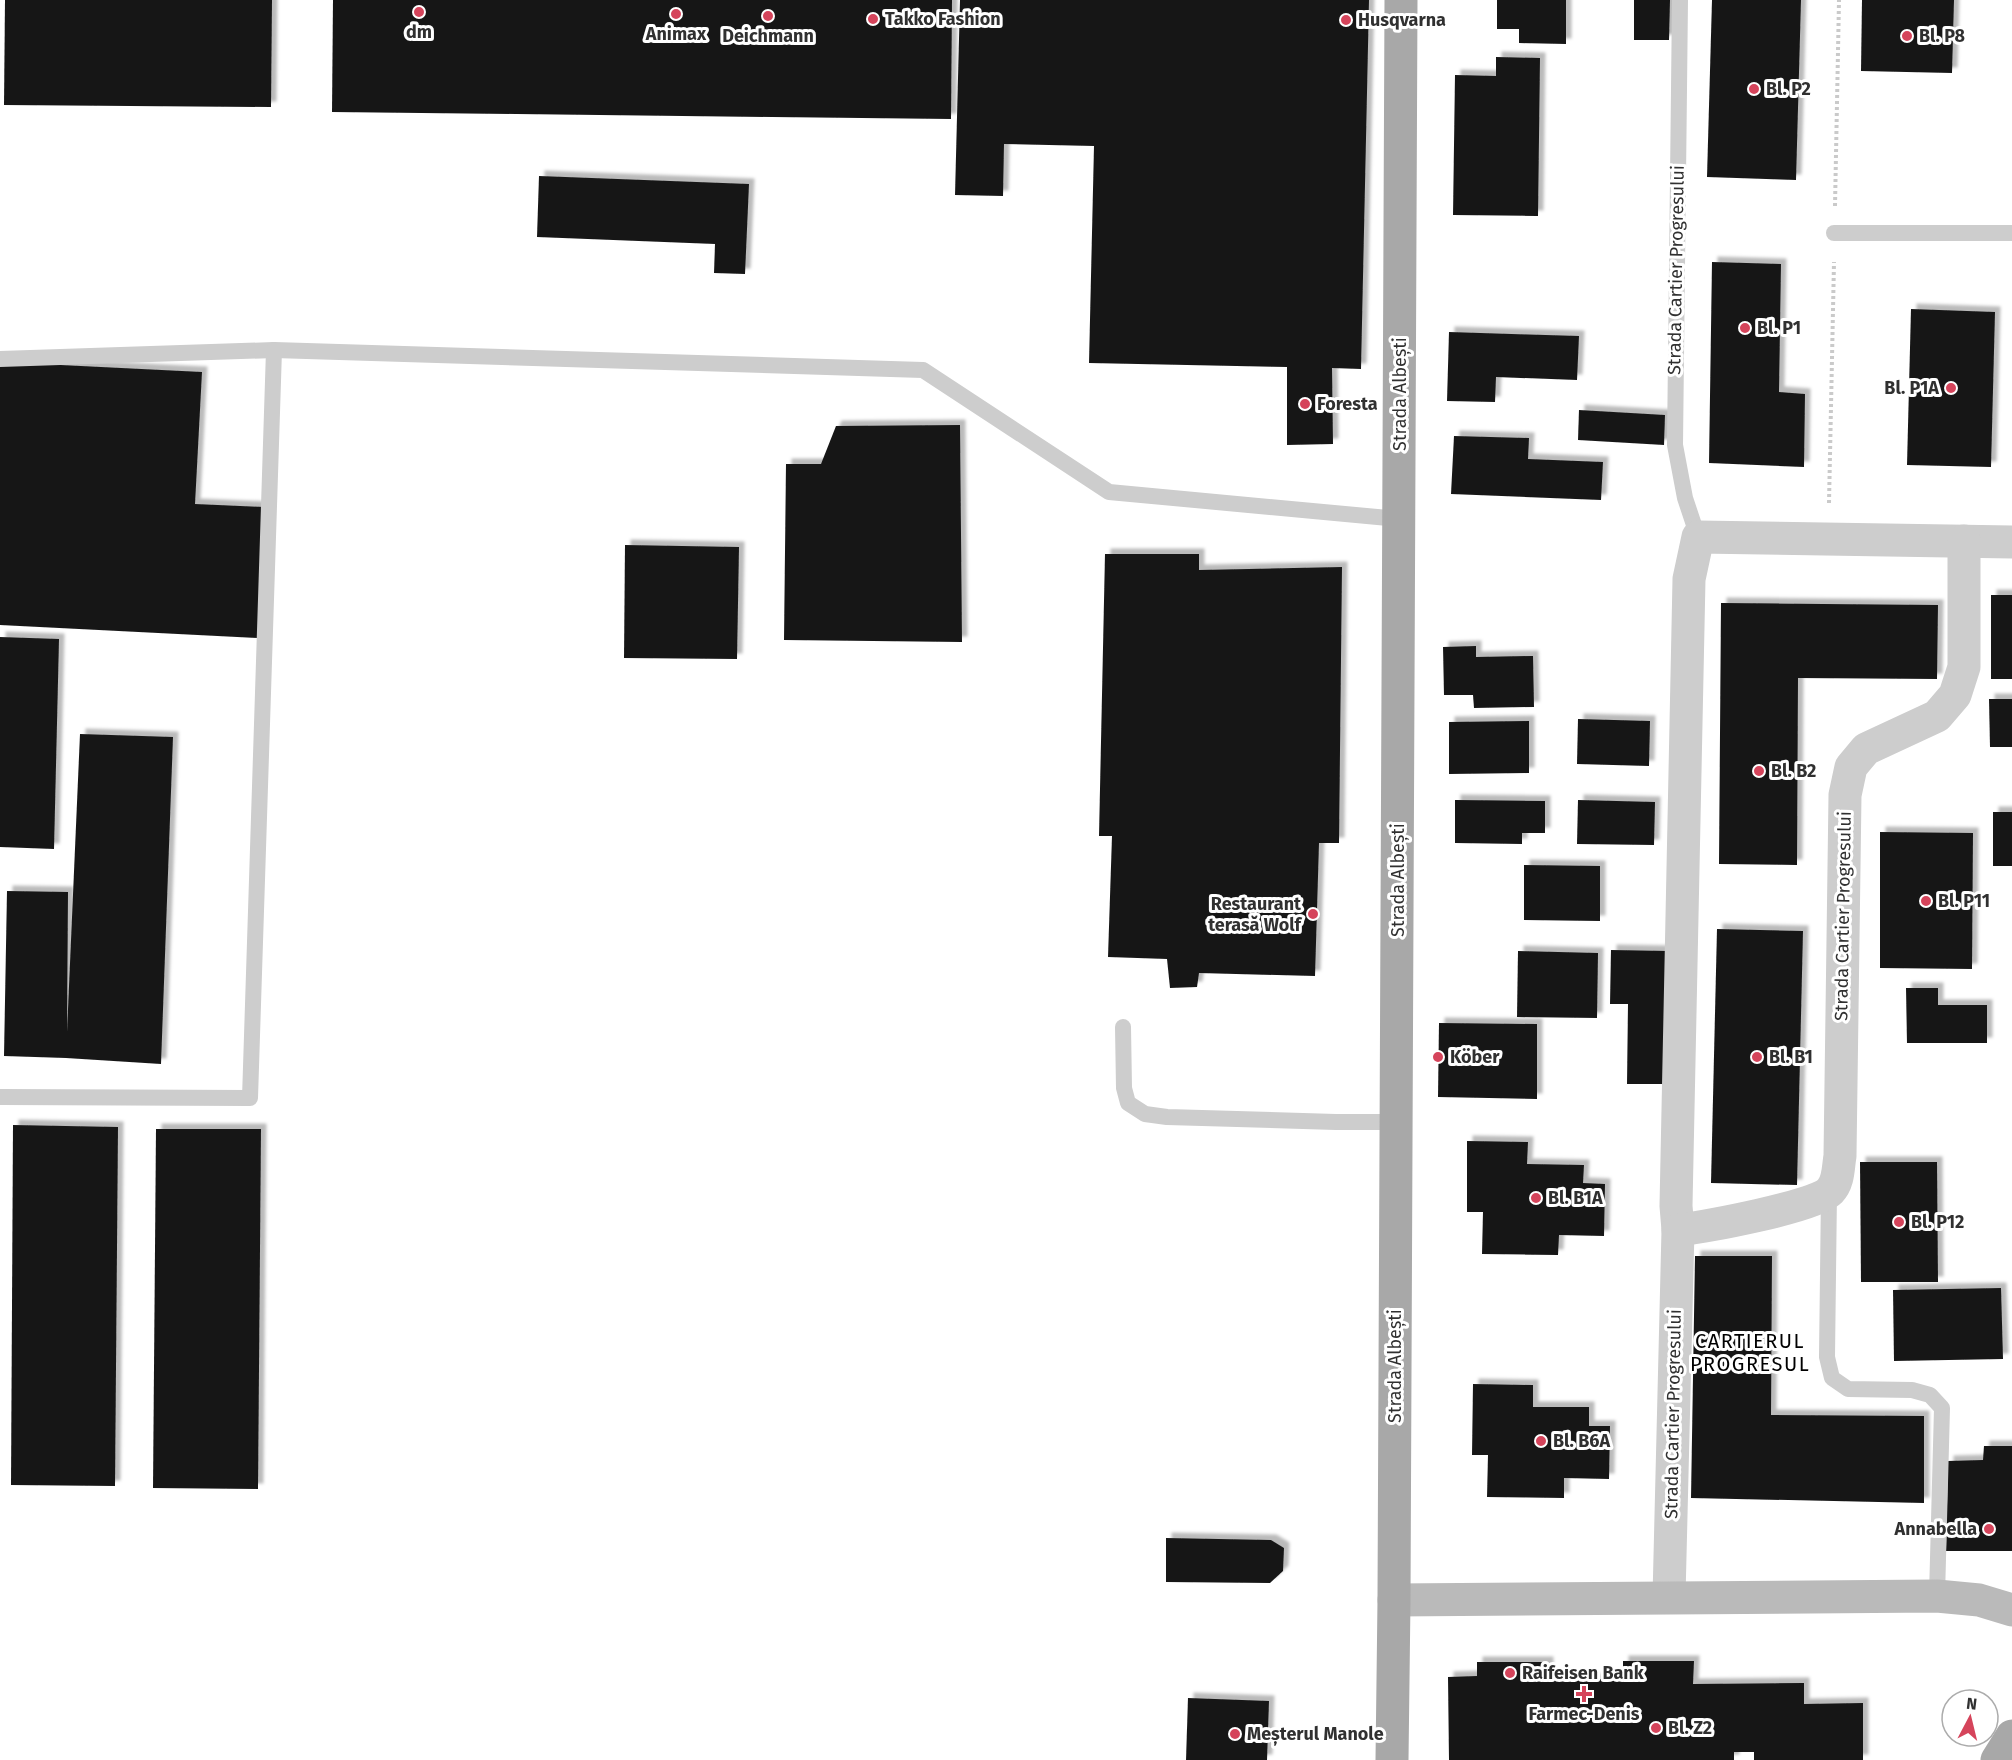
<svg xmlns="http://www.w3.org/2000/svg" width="2012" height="1760" viewBox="0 0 2012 1760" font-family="'Fira Sans',sans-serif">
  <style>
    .building { fill: #171717; filter: url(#shadow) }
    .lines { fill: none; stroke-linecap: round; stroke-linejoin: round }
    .path { stroke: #cacaca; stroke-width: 4; stroke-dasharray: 3 3; stroke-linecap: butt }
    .lane { stroke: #cdcdcd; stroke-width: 16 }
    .street { stroke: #cdcdcd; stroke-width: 33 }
    .secondary { stroke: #bababa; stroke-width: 33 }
    .primary { stroke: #a8a8a8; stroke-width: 33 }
    .poi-dot { fill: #d5445b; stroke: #fff; stroke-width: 2 }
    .labels { text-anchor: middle; stroke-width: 6; stroke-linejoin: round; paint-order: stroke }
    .poi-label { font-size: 18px; font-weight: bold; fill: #303030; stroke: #fff; text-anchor: start }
    .street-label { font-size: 18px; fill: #303030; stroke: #fff }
    .neighbourhood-label { font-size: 20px; letter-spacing: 1.5px; fill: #000; stroke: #fff }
  </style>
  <defs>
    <filter id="shadow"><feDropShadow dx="5.5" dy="-5.5" stdDeviation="1.5" flood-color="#0004"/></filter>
  </defs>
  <rect width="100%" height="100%" fill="#fff"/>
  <g class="building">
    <polygon points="5,0 272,0 271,107 4,105"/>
    <polygon points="333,0 952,0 951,119 332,112"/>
    <polygon points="960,0 1369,0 1361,369 1332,368 1333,444 1287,445 1287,367 1089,363 1094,146 1004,144 1003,196 955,195"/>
    <polygon points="1497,0 1566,0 1566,44 1519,43 1519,29 1497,29"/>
    <polygon points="1634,0 1670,0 1669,40 1634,40"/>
    <polygon points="1712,0 1801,0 1796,180 1707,177"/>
    <polygon points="1862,0 1954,0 1952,73 1861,71"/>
    <polygon points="1496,57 1540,58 1538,216 1453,215 1455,75 1496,76"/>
    <polygon points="539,176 749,184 745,274 714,273 715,244 537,237"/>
    <polygon points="1712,262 1781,264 1779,392 1805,394 1804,467 1709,463"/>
    <polygon points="1911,309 1995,312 1991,467 1907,465"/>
    <polygon points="1449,332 1579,336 1577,380 1496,377 1495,402 1447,401"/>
    <polygon points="0,362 202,372 195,504 264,507 258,638 0,625"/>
    <polygon points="1579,410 1665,415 1664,445 1578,440"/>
    <polygon points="960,425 962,642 784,640 786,464 821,464 836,426"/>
    <polygon points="1454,436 1529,438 1528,459 1603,462 1601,500 1451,494"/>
    <polygon points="625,545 739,547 737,659 624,658"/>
    <polygon points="1105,554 1199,554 1199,570 1342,567 1339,843 1319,843 1315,976 1199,973 1197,987 1170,988 1167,959 1108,957 1112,836 1099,836"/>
    <rect x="1991" y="595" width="21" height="84"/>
    <polygon points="1721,603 1938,605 1937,679 1798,678 1797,865 1719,864"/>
    <polygon points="0,637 59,639 54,849 0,847"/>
    <polygon points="1476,646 1476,657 1533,656 1534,707 1474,708 1473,695 1444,695 1443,647"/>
    <polygon points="1989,699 2012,699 2012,747 1990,747"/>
    <polygon points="1578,719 1650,721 1649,766 1577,764"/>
    <polygon points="1529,721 1529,773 1449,774 1449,722"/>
    <polygon points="80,734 173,737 161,1064 66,1058 4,1056 7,891 68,892 67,1032"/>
    <polygon points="1455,800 1545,801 1545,833 1522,833 1522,844 1455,843"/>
    <polygon points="1578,800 1655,802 1654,845 1577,844"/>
    <rect x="1993" y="812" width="19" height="54"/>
    <polygon points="1880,832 1973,833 1972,969 1880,968"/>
    <polygon points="1524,865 1600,866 1600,921 1524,920"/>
    <polygon points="1717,929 1803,931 1797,1185 1711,1183"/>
    <polygon points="1611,950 1668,951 1666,1084 1627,1084 1628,1004 1610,1004"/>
    <polygon points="1518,951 1598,953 1597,1018 1517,1017"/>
    <polygon points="1906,988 1938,988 1938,1005 1987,1005 1987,1043 1907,1043"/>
    <polygon points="1439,1023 1537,1024 1537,1099 1438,1097"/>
    <polygon points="13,1125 118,1127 115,1486 11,1485"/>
    <polygon points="156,1129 261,1129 258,1489 153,1488"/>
    <polygon points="1467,1141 1528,1142 1527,1164 1584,1165 1583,1183 1605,1184 1604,1236 1559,1235 1558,1255 1482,1254 1483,1212 1467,1212"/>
    <polygon points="1860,1162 1937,1162 1938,1282 1861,1282"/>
    <polygon points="1695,1256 1772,1256 1771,1415 1924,1416 1924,1503 1691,1498"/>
    <polygon points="2001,1288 2003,1359 1894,1361 1893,1290"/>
    <polygon points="1473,1384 1533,1385 1533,1407 1589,1407 1589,1426 1610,1426 1609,1479 1564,1478 1564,1498 1487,1497 1488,1455 1472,1455"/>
    <polygon points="1984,1446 2012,1446 2012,1551 1946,1551 1948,1461 1983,1460"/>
    <polygon points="1166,1538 1271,1540 1284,1548 1283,1571 1270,1583 1166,1582"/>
    <polygon points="1623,1661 1694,1661 1693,1684 1804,1683 1804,1704 1863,1703 1863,1760 1754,1760 1754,1752 1734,1752 1734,1760 1449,1760 1448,1677 1477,1676 1477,1662 1548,1662 1548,1679 1623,1679"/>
    <polygon points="1188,1698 1269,1701 1267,1760 1186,1760"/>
  </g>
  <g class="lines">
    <g class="path">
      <polyline points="1835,206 1839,0"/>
      <polyline points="1829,503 1834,262"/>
    </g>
    <g class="lane">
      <polyline points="1680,0 1675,445 1685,498 1698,537"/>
      <polyline points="1834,233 2012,233"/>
      <polyline points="0,359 274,350"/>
      <polyline points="1123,1027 1124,1088 1128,1103 1145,1114 1167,1117 1336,1122 1397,1122"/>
      <polyline points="0,1097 250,1098 274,350 923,370 1109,492 1399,519"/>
      <polyline points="1829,1192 1827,1357 1832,1378 1848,1389 1912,1390 1930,1395 1942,1408 1937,1596"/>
    </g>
    <g class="street">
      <polyline points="1678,1230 1676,1206 1689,579 1698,537 2012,542"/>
      <path d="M1669 1597 1678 1230C1704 1227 1815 1207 1830 1191 1839 1182 1838 1167 1840 1156L1845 795 1851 767 1866 749 1937 716 1955 695 1964 667V541"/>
    </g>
    <polyline class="secondary" points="1394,1600 1937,1596 1979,1600 2012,1610"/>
    <g class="primary">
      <polyline points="1392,1760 1394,1600 1401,0"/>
      <polyline points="1997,1760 2012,1736"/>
    </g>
  </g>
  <g class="poi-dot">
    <circle cx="419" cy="12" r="6"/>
    <circle cx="676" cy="14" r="6"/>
    <circle cx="768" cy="16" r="6"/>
    <circle cx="873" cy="19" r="6"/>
    <circle cx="1346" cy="20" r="6"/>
    <circle cx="1907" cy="36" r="6"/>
    <circle cx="1754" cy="89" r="6"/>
    <circle cx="1745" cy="328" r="6"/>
    <circle cx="1951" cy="388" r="6"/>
    <circle cx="1305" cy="404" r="6"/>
    <circle cx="1759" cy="771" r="6"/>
    <circle cx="1926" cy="901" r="6"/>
    <circle cx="1313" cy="914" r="6"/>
    <circle cx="1438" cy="1057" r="6"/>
    <circle cx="1757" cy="1057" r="6"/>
    <circle cx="1536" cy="1198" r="6"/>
    <circle cx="1899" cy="1222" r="6"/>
    <circle cx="1541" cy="1441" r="6"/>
    <circle cx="1989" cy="1529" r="6"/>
    <circle cx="1510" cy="1673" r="6"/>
    <path d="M1581 1685h6v6h6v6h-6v6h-6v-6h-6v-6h6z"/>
    <circle cx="1656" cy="1728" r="6"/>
    <circle cx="1235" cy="1734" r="6"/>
  </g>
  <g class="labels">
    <g class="poi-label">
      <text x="885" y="25">Takko Fashion</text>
      <text x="1358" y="26">Husqvarna</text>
      <text x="419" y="38" text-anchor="middle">dm</text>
      <text x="676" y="40" text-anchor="middle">Animax</text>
      <text x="768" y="42" text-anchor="middle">Deichmann</text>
      <text x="1919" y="42">Bl. P8</text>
      <text x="1766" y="95">Bl. P2</text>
      <text x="1757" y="334">Bl. P1</text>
      <text x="1939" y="394" text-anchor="end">Bl. P1A</text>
      <text x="1317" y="410">Foresta</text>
      <text x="1771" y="777">Bl. B2</text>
      <text x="1938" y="907">Bl. P11</text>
      <text x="1301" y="910" text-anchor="end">Restaurant<tspan x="1301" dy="21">terasă Wolf</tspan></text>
      <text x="1450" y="1063">Köber</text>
      <text x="1769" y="1063">Bl. B1</text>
      <text x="1548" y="1204">Bl. B1A</text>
      <text x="1911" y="1228">Bl. P12</text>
      <text x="1553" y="1447">Bl. B6A</text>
      <text x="1977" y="1535" text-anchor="end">Annabella</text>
      <text x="1522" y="1679">Raifeisen Bank</text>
      <text x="1584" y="1720" text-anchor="middle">Farmec-Denis</text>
      <text x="1668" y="1734">Bl. Z2</text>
      <text x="1247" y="1740">Meșterul Manole</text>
    </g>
    <g class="street-label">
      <text transform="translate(1676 270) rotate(-89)" y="6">Strada Cartier Progresului</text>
      <text transform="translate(1400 394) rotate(-90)" y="6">Strada Albești</text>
      <text transform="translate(1398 880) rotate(-90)" y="6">Strada Albești</text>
      <text transform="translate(1843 916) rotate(-89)" y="6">Strada Cartier Progresului</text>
      <text transform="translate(1395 1366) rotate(-90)" y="6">Strada Albești</text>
      <text transform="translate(1673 1414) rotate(-89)" y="6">Strada Cartier Progresului</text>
    </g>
    <g class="neighbourhood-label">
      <text x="1750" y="1348">CARTIERUL<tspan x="1750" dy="23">PROGRESUL</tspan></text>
    </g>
  </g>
  <g transform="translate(1970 1718) rotate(7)"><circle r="28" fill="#ffffff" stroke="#acacac" stroke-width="1.5"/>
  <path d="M0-4.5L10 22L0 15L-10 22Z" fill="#d5445b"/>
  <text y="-9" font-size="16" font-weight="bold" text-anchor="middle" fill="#303030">N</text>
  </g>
</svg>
